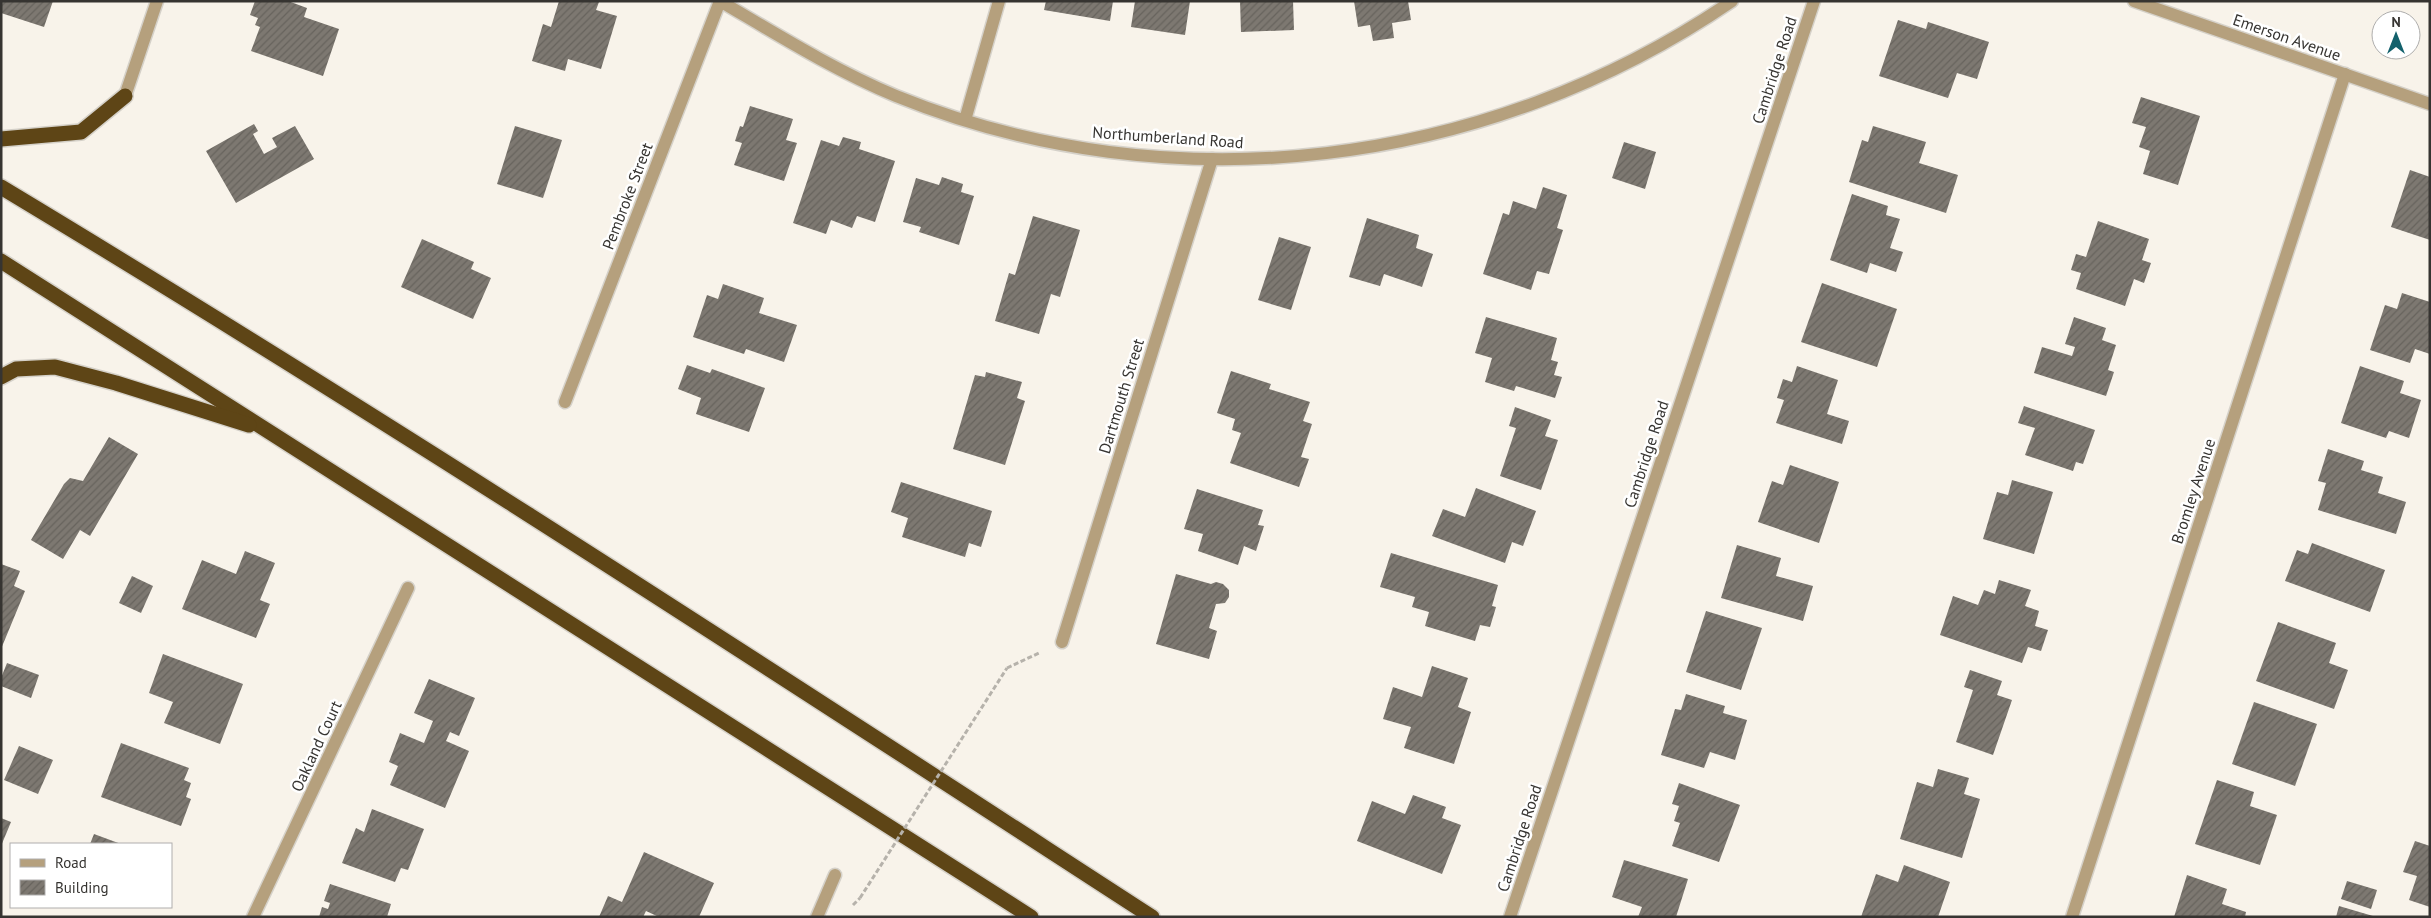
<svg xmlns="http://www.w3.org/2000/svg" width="2431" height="918" viewBox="0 0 2431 918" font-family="'PT Sans',sans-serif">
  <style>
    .building { fill: url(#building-hatch) }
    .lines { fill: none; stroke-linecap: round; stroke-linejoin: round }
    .street-casing { stroke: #d5d1c9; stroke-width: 15 }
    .highway-casing { stroke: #d5d1c9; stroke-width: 18 }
    .path { stroke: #b6b2ab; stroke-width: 3; stroke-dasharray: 5 2.5; stroke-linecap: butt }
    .street { stroke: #b5a07d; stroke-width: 12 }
    .highway { stroke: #5e4516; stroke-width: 15 }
    .path-bridge { stroke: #b6b2ab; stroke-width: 3; stroke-dasharray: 5 2.5; stroke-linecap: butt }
    .labels { text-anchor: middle; stroke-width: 5; stroke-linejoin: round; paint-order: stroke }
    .street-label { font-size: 16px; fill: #363431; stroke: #fff }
  </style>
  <defs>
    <pattern id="building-hatch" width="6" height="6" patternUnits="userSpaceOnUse" patternTransform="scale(1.25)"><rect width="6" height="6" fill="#7d7871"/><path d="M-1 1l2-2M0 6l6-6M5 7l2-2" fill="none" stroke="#67635d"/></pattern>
  </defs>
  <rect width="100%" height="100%" fill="#f8f3ea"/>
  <g class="building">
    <polygon points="1,1 53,1 44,27 1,13"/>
    <polygon points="255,1 288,1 307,8 304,17 339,29 323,76 251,51 260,27 255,25 258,18 250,15"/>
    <polygon points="559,1 595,1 599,2 596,10 617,16 601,69 568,59 565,71 532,61 543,24 551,27"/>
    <polygon points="1046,1 1113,1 1110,21 1044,10"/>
    <polygon points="1135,1 1190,1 1185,35 1131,27"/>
    <polygon points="1240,1 1293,1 1294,30 1241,32"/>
    <polygon points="1354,1 1408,1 1411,20 1392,23 1394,38 1373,41 1370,25 1358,27"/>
    <polygon points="1898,20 1926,29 1928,22 1989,42 1977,79 1957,73 1948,98 1879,76"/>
    <polygon points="2141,97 2200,116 2178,185 2143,174 2150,151 2139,147 2146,127 2132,123"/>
    <polygon points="750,106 793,119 786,140 797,143 784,181 734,165 742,143 735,141 740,126 743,127"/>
    <polygon points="254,124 258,131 253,134 264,154 277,147 272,138 295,126 314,159 236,203 206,151"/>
    <polygon points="515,126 562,140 543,198 497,184"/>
    <polygon points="1873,126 1926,142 1919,163 1958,175 1946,213 1849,182 1862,140 1868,142"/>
    <polygon points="843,137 861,142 859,149 895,161 875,222 857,216 852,228 831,220 826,234 793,223 821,140 839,146"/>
    <polygon points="1624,142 1656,152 1645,189 1612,178"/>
    <polygon points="2410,170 2430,177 2430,240 2391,227"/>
    <polygon points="942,177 963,184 961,192 974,196 959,245 919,232 921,227 903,222 916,178 939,185"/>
    <polygon points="1543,187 1567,195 1557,228 1563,230 1549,274 1537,271 1531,290 1483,274 1503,213 1509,215 1513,201 1536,209"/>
    <polygon points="1852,194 1888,206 1886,215 1900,219 1890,248 1903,252 1896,272 1870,263 1867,273 1830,260"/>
    <polygon points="1033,216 1080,230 1060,297 1051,294 1039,334 995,321 1009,273 1015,275"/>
    <polygon points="1367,218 1419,235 1416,248 1433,254 1422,287 1384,274 1380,286 1349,277"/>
    <polygon points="2098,221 2149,239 2142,260 2151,263 2144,283 2134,279 2125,306 2076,289 2081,273 2071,270 2076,254 2086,257"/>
    <polygon points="1279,237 1311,247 1291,310 1258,300"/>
    <polygon points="422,239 474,262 471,269 491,278 473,319 401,287"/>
    <polygon points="1822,283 1897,309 1877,367 1801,342"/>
    <polygon points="723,284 764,298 759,313 797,325 784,362 746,349 744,354 693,337 707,295 718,299"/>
    <polygon points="2402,293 2430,302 2430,354 2415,349 2410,363 2370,350 2385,305 2397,309"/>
    <polygon points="1486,317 1557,338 1551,360 1558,362 1554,375 1562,377 1555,398 1516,386 1514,391 1485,382 1492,358 1475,353"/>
    <polygon points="2074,317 2106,328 2102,340 2116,345 2108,370 2114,372 2106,396 2034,373 2042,347 2072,356 2075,347 2065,344"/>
    <polygon points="687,365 710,373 712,369 765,388 749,432 696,414 701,398 678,389"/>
    <polygon points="1797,366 1838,380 1827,414 1849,421 1842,444 1776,423 1784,400 1777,398 1783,379 1792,382"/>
    <polygon points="2360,366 2404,381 2400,393 2421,400 2409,438 2389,431 2386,438 2341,423"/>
    <polygon points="1231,371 1271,384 1269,389 1310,402 1303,421 1312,424 1301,457 1309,459 1299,487 1230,463 1241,433 1232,430 1235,419 1217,413"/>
    <polygon points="986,372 1022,382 1017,398 1025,401 1005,465 953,449 975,375 985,377"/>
    <polygon points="2024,406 2095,430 2083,464 2076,462 2073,471 2025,455 2035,428 2018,423"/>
    <polygon points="1515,407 1551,420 1545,436 1558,440 1541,490 1500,476 1516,428 1509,426"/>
    <polygon points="109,437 138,454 90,536 80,530 63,559 31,540 64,484 70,478 83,481"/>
    <polygon points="2328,449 2364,461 2361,470 2383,477 2378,493 2406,502 2396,534 2318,510 2326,483 2318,481"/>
    <polygon points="1790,465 1839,482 1819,543 1758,522 1772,481 1783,485"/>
    <polygon points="2012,480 2053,492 2034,554 1983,539 1997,492 2008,495"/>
    <polygon points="901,482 992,511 981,547 969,543 965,557 902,537 908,518 891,512"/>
    <polygon points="1476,488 1536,511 1523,546 1512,542 1505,563 1432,536 1443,509 1465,517"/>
    <polygon points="1197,489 1263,510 1258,525 1264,526 1256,551 1244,546 1238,565 1198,551 1203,534 1184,529"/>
    <polygon points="2312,543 2385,570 2370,612 2285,581 2297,550 2308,554"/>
    <polygon points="1737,545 1781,558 1776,576 1813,586 1803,621 1721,598"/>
    <polygon points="245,551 275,563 260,600 270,604 256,638 182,609 202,560 236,574"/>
    <polygon points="1391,553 1498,585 1492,606 1496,607 1490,627 1480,625 1475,641 1425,626 1429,612 1412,607 1415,597 1380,587"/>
    <polygon points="1,564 20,571 14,586 25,591 1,649"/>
    <polygon points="1176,574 1211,584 1216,582 1223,584 1229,590 1229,597 1225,603 1216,604 1209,628 1217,631 1209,659 1156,644"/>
    <polygon points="132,576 153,586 141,613 119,603"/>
    <polygon points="1999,580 2031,590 2025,606 2039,611 2035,626 2048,630 2041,651 2028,647 2022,663 1940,635 1953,596 1978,605 1984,590 1995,594"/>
    <polygon points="1706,611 1762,628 1741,690 1686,672"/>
    <polygon points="2278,622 2336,643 2329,663 2348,670 2334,709 2256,681"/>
    <polygon points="163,654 243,684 220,744 164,723 173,702 149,693"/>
    <polygon points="7,663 39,675 31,698 1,686 1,678"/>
    <polygon points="1432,666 1468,678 1458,707 1471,712 1454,764 1404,748 1411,727 1383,719 1393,687 1422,697"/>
    <polygon points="1970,670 2002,681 1997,695 2012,700 1993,755 1956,742 1973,690 1964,687"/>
    <polygon points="429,679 475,698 459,736 450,732 446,741 469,751 445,808 390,785 398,766 389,762 400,733 424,743 433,721 414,713"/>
    <polygon points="1686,694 1725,706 1723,713 1747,720 1735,760 1710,752 1704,768 1661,755 1675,709 1681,710"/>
    <polygon points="2254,702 2317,724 2295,786 2232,764"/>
    <polygon points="121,743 189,768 184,780 191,783 186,797 191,799 181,826 101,797"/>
    <polygon points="19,746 53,760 38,794 4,780"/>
    <polygon points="1938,769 1969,778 1964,794 1980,799 1962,858 1900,839 1917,782 1933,787"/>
    <polygon points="2217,780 2254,792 2250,806 2277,815 2260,865 2195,844"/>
    <polygon points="1679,783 1740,805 1719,862 1672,846 1680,823 1674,821 1679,806 1672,804"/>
    <polygon points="1413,795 1446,807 1442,818 1461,825 1442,874 1357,841 1372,801 1405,814"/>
    <polygon points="372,809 424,829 408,870 401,868 395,882 342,863 356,828 364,832"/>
    <polygon points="1,818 11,822 1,846"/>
    <polygon points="94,834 121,844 90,844"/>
    <polygon points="2415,841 2430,846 2430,907 2409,900 2417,876 2403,872"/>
    <polygon points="644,852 714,883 699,917 659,917 646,911 643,917 599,917 608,896 622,902"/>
    <polygon points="1624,860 1688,879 1676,917 1638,917 1642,907 1612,897"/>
    <polygon points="1904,865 1950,882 1938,917 1861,917 1876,874 1898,882"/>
    <polygon points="2187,875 2227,889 2222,904 2246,912 2245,917 2174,917"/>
    <polygon points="2347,881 2377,890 2371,909 2341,899"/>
    <polygon points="330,884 391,904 387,917 319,917 322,907 328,909 330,903 324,901"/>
    <polygon points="2339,906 2373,916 2373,917 2336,917"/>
  </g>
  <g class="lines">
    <g class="street-casing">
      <g id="street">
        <path d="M720 1C778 35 834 70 896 96 1172 208 1488 168 1732 1"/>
        <polyline points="2134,1 2430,104"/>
        <polyline points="125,96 157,1"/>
        <polyline points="965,120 999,1"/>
        <polyline points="565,402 720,1"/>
        <polyline points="1062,642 1212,159"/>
        <polyline points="253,917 408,588"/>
        <polyline points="817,917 835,875"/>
        <polyline points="1510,917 1814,1"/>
        <polyline points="2072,917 2345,74"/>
      </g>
    </g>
    <g class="highway-casing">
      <g id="highway">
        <polyline points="1,139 81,132 125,96"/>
        <path d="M1 187C390 421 771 670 1152 917"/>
        <polyline points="1,261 1031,917"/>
        <polyline points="1,377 16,369 55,367 116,383 249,425"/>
      </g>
    </g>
    <g class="path">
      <polyline points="1007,668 1039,653"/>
      <polyline points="853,905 860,898"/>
    </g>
    <use href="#street" class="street"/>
    <use href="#highway" class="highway"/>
    <polyline class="path-bridge" points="860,898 1007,668"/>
  </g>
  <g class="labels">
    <g class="street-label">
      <text transform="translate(2287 37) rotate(19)" y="6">Emerson Avenue</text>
      <text transform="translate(1774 70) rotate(-72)" y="6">Cambridge Road</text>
      <text transform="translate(1168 137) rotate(4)" y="6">Northumberland Road</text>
      <text transform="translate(627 196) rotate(-69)" y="6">Pembroke Street</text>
      <text transform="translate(1121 396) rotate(-73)" y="6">Dartmouth Street</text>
      <text transform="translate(1646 454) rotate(-72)" y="6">Cambridge Road</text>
      <text transform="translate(2193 491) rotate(-72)" y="6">Bromley Avenue</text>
      <text transform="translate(316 746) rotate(-65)" y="6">Oakland Court</text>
      <text transform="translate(1519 838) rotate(-72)" y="6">Cambridge Road</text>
    </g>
  </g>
  <rect width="2431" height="918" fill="none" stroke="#363431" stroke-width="5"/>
  <rect x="10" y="843" width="162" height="65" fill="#ffffff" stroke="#afaead"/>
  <rect x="20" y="859" width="25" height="8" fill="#b5a07d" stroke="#afaead"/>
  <text x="55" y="868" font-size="15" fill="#363431">Road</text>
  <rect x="20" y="880" width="25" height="15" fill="url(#building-hatch)" stroke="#afaead"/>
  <text x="55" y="893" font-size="15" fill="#363431">Building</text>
  <g transform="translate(2396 35)"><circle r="24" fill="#ffffff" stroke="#afaead"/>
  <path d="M0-4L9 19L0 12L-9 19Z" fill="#13616c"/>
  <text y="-8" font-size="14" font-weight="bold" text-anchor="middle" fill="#363431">N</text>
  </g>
</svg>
